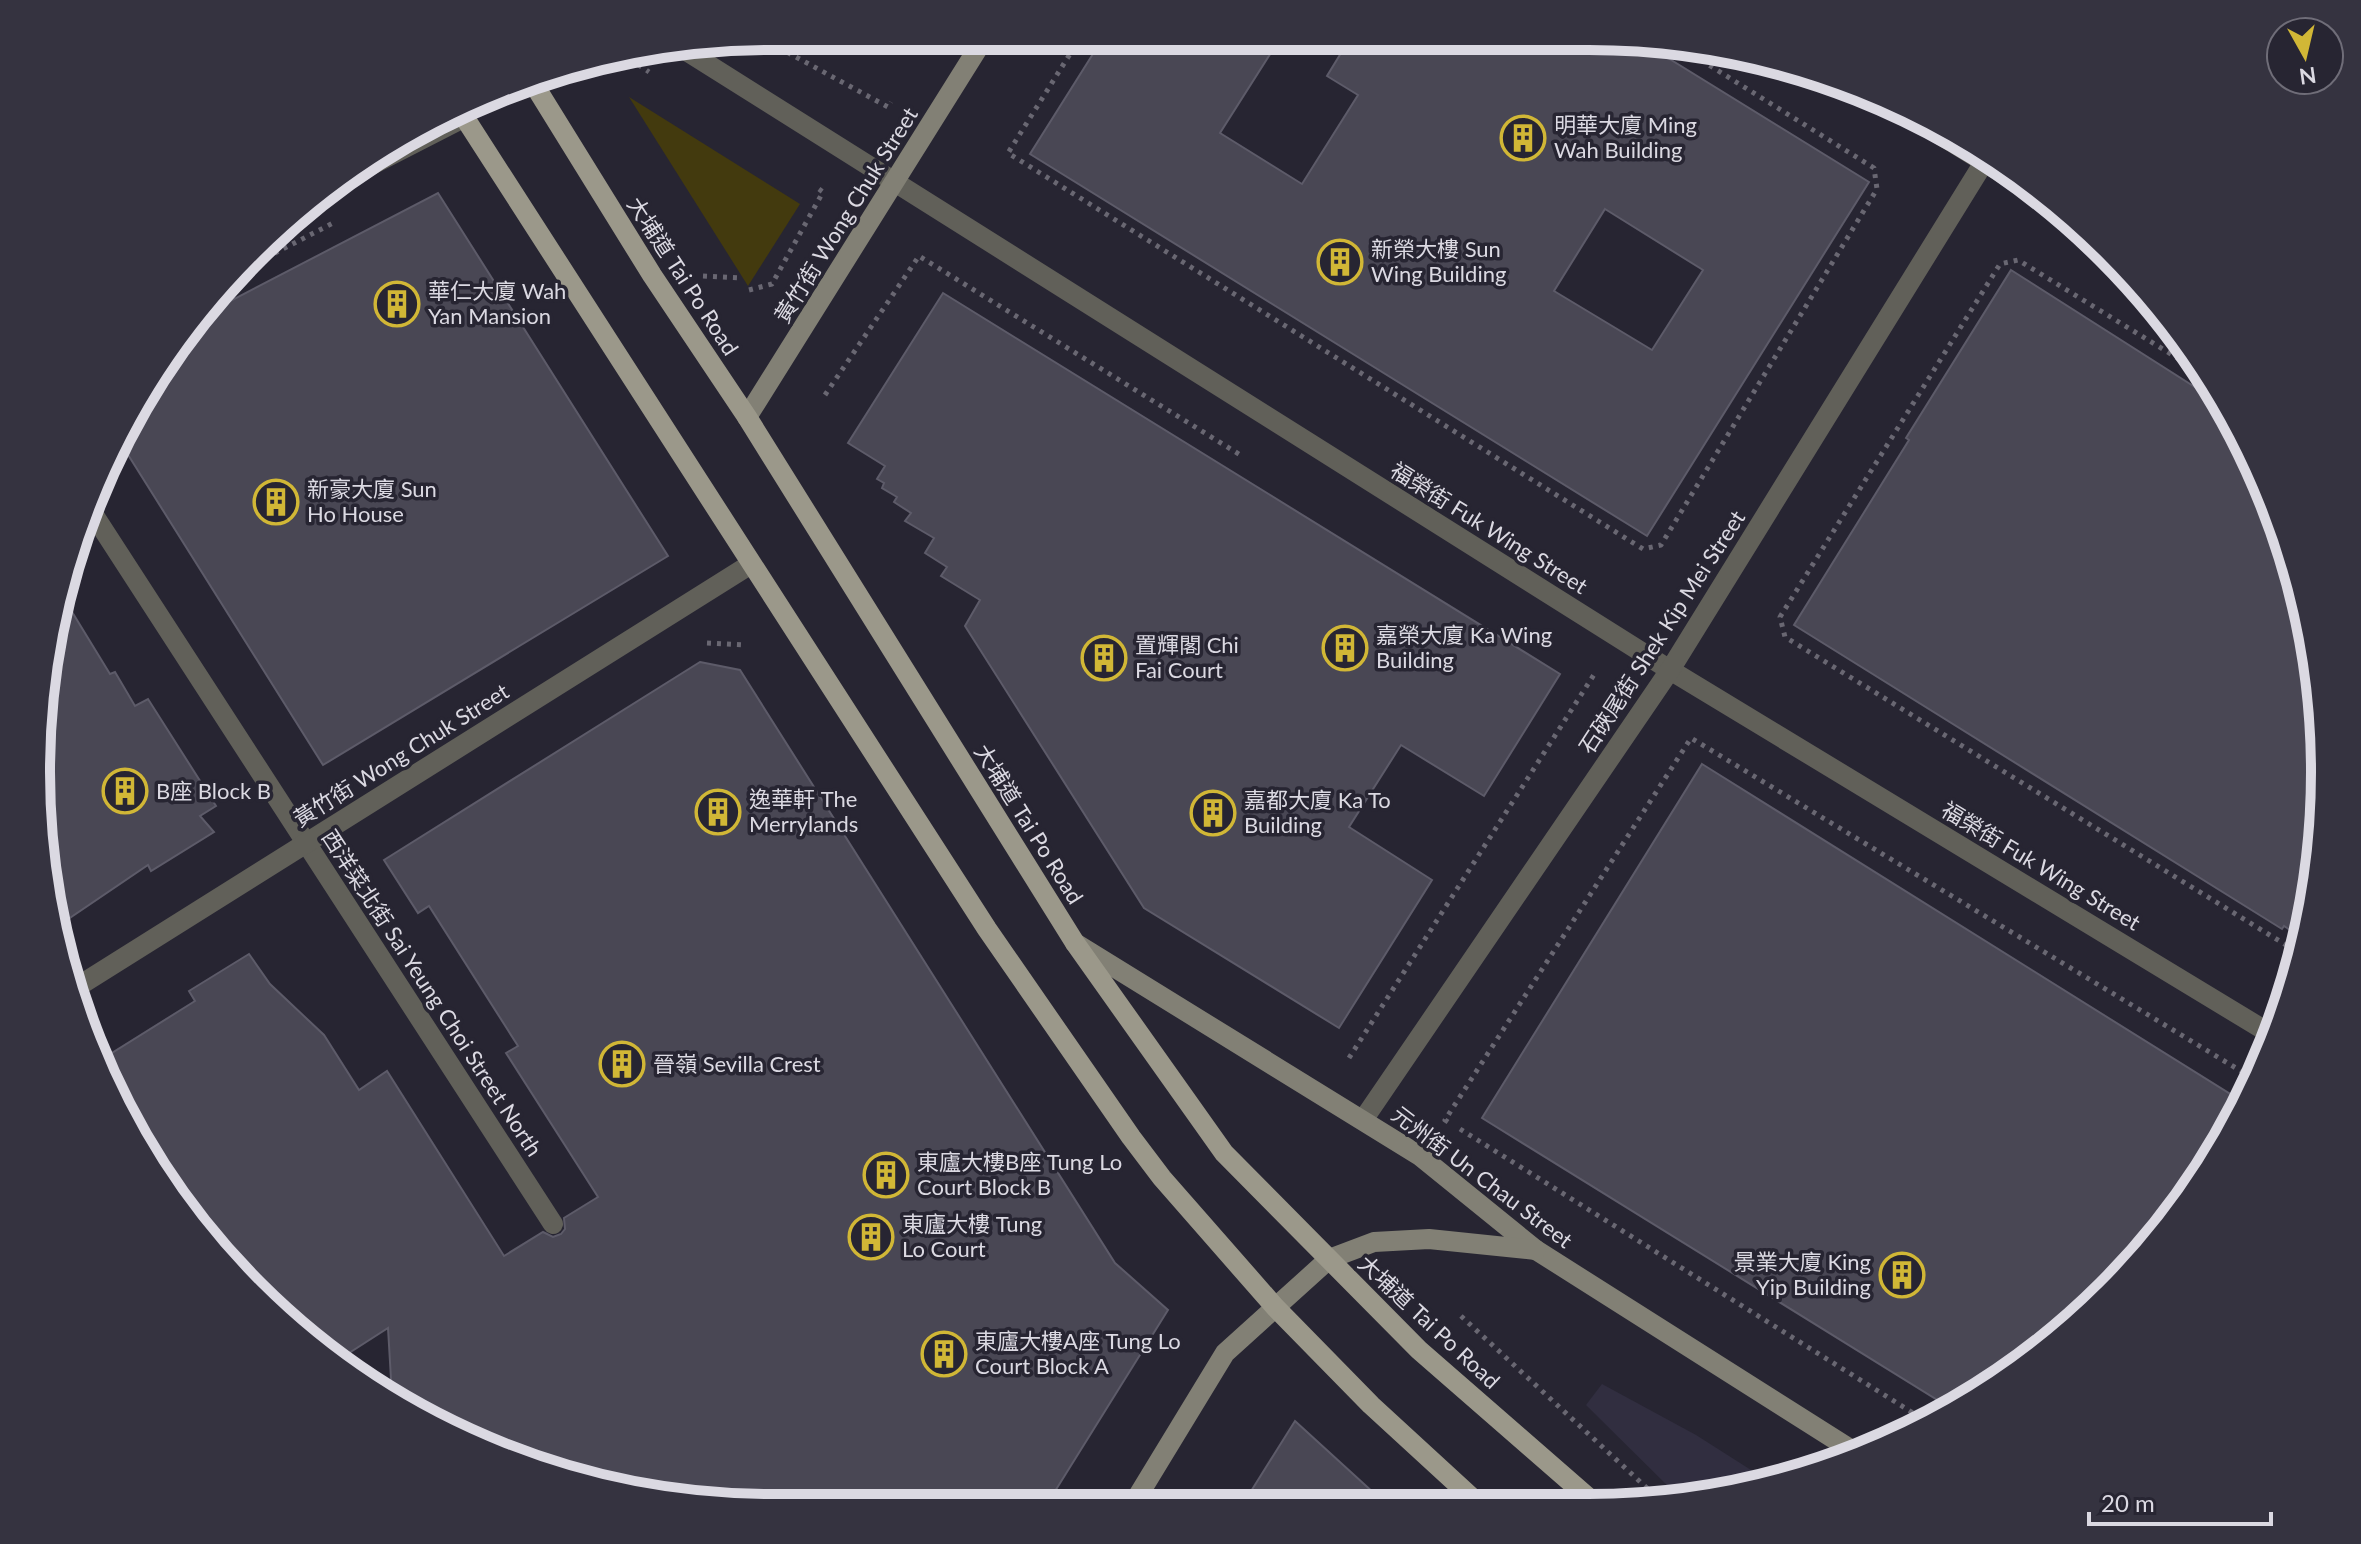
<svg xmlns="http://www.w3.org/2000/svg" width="2361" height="1544" viewBox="0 0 2361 1544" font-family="Lato,'Noto Sans TC',sans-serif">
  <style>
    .built { fill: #312e40 }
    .green { fill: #433a0e }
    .building { fill: #494754; stroke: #5d5b69; stroke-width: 2; fill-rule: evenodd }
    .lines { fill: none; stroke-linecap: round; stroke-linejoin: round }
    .path { stroke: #696772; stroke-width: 5; stroke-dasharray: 4 6; stroke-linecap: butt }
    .street { stroke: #616059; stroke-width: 20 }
    .secondary { stroke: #828075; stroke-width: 20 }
    .primary { stroke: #9b988a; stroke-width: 20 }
    .labels { text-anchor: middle; stroke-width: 7; stroke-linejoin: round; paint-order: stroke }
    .poi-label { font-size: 22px; fill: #dbd9e2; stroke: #272532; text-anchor: start }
    .street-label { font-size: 22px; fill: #dbd9e2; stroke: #272532 }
    .rim { fill: none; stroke: #dbd9e2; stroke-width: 10 }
  </style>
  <rect width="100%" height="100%" fill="#272532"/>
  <polygon class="built" points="1602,1384 1696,1435 1773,1484 1681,1499 1586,1405"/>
  <polygon class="green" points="629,97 800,204 748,286"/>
  <g class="building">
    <path d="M1103 38 1279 40 1220 133 1302 184 1358 95 1327 76 1349 40 1642 42 1869 182 1647 536 1030 154ZM1605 209 1703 270 1652 350 1554 291Z"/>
    <polygon points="438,193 668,556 323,765 120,442 190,322"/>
    <polygon points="2011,270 2223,405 2249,447 2300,582 2323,724 2319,869 2302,938 2284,926 2282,929 1794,625 1909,440 1906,438"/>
    <polygon points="943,293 1560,674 1484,796 1401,745 1349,827 1432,880 1339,1028 1144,908 965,626 980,600 941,576 947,567 925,553 934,538 905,521 911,513 894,502 897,497 882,488 884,483 877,479 885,466 848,443"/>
    <polygon points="66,602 110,674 115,672 135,706 148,699 216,806 200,816 214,832 151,871 148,865 55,928 50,916 38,723"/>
    <polygon points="700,662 740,670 1115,1263 1168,1310 1047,1504 675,1502 447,1432 392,1396 388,1328 338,1360 286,1325 173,1187 122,1105 104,1058 195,1001 189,991 249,954 270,984 324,1035 359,1090 387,1071 504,1256 543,1232 553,1237 561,1234 565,1229 564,1218 598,1197 506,1053 518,1046 429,906 418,913 384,860"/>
    <polygon points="1702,764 2243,1102 2226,1140 2142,1258 2037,1356 1952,1409 1482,1118"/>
    <polygon points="1295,1421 1387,1505 1243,1504"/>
  </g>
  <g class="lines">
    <g class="path">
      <polyline points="761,38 888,107 891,102"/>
      <polyline points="1080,38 1008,153 1643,549 1661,545 1877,189 1874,168 1672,42"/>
      <polyline points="630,59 649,72"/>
      <polyline points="248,267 335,222"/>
      <polyline points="703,276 742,278"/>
      <polyline points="749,290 772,284 823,192 815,186"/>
      <polyline points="2205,375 2018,260 2000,264 1780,617 1785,637 2299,953"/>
      <polyline points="825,395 919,256 1242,456"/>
      <polyline points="707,643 746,645"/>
      <polyline points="1349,1058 1595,673"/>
      <polyline points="1448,1122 1445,1120 1691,738 2254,1079"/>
      <polyline points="1460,1129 1929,1423"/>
      <polyline points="1461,1316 1662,1502"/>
    </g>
    <g class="street">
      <polyline points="685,50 1670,670 2274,1036"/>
      <polyline points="1892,105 2055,206"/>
      <polyline points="342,180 465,117"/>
      <polyline points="88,506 553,1224"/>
      <polyline points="77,987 751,564"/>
      <polyline points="1363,1120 1670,670 1986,159"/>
    </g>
    <g class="secondary">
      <polyline points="747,417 985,37"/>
      <polyline points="1075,943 1420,1156 1536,1250 1858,1454"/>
      <polyline points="1133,1504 1225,1353 1329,1259 1374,1242 1429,1239 1536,1250"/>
    </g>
    <g class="primary">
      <polyline points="530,78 652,275 747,417 1075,943 1224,1153 1419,1350 1598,1506"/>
      <polyline points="461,112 987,929 1131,1137 1162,1178 1275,1307 1371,1405 1481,1506"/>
    </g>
  </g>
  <defs>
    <g id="building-ring" transform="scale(2.3)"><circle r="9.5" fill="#272532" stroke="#d1b736" stroke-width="1.5"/><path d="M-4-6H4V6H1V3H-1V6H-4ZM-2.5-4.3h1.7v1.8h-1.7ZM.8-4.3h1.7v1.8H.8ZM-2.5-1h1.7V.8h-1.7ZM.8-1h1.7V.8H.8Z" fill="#d1b736"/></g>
  </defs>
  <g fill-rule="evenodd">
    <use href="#building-ring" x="1523" y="138"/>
    <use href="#building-ring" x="1340" y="262"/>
    <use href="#building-ring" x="397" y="304"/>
    <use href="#building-ring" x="276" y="502"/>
    <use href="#building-ring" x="1345" y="648"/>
    <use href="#building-ring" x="1104" y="658"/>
    <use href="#building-ring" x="125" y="791"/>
    <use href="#building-ring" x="718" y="812"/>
    <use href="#building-ring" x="1213" y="813"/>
    <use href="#building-ring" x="622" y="1064"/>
    <use href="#building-ring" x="886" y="1175"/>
    <use href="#building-ring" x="871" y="1237"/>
    <use href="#building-ring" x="1902" y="1275"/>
    <use href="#building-ring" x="944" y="1354"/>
  </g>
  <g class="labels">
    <g class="poi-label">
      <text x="1554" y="133">明華大廈 Ming<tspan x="1554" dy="25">Wah Building</tspan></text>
      <text x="1371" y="257">新榮大樓 Sun<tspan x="1371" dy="25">Wing Building</tspan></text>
      <text x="428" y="299">華仁大廈 Wah<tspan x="428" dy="25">Yan Mansion</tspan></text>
      <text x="307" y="497">新豪大廈 Sun<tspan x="307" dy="25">Ho House</tspan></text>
      <text x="1376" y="643">嘉榮大廈 Ka Wing<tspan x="1376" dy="25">Building</tspan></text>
      <text x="1135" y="653">置輝閣 Chi<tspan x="1135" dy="25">Fai Court</tspan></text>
      <text x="156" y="799">B座 Block B</text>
      <text x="749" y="807">逸華軒 The<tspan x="749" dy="25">Merrylands</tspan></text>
      <text x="1244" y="808">嘉都大廈 Ka To<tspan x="1244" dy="25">Building</tspan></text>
      <text x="653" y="1072">晉嶺 Sevilla Crest</text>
      <text x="917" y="1170">東廬大樓B座 Tung Lo<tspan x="917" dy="25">Court Block B</tspan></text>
      <text x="902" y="1232">東廬大樓 Tung<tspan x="902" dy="25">Lo Court</tspan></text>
      <text x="1871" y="1270" text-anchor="end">景業大廈 King<tspan x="1871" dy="25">Yip Building</tspan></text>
      <text x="975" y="1349">東廬大樓A座 Tung Lo<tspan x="975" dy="25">Court Block A</tspan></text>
    </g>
    <g class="street-label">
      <text transform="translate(846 215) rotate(-58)" y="8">黃竹街 Wong Chuk Street</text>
      <text transform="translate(683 276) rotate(57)" y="8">大埔道 Tai Po Road</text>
      <text transform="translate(1489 528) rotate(32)" y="8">福榮街 Fuk Wing Street</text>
      <text transform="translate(1662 632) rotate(-57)" y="8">石硤尾街 Shek Kip Mei Street</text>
      <text transform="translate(401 755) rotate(-32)" y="8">黃竹街 Wong Chuk Street</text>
      <text transform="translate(1029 824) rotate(58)" y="8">大埔道 Tai Po Road</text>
      <text transform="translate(2041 866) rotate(31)" y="8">福榮街 Fuk Wing Street</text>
      <text transform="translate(432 993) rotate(57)" y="8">西洋菜北街 Sai Yeung Choi Street North</text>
      <text transform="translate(1482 1177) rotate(37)" y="8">元州街 Un Chau Street</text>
      <text transform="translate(1429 1322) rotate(43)" y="8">大埔道 Tai Po Road</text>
    </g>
  </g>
  <path d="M0 0H2361V1544H0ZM772 50H1589A722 722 0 0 1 2311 772V772A722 722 0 0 1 1589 1494H772A722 722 0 0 1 50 772V772A722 722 0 0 1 772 50Z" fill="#353340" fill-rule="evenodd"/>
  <path class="rim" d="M772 50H1589A722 722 0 0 1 2311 772V772A722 722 0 0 1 1589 1494H772A722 722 0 0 1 50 772V772A722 722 0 0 1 772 50Z"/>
  <g transform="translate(2305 56) rotate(172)"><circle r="38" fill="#272532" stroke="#6f6d78" stroke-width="2"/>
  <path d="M0-6L14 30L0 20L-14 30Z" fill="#d1b736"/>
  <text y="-12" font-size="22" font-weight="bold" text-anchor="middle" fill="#dbd9e2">N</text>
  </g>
  <path d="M2089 1512v12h182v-12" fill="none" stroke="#dbd9e2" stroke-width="4"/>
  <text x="2101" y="1512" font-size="24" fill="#dbd9e2" stroke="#272532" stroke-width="6" paint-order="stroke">20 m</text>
</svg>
